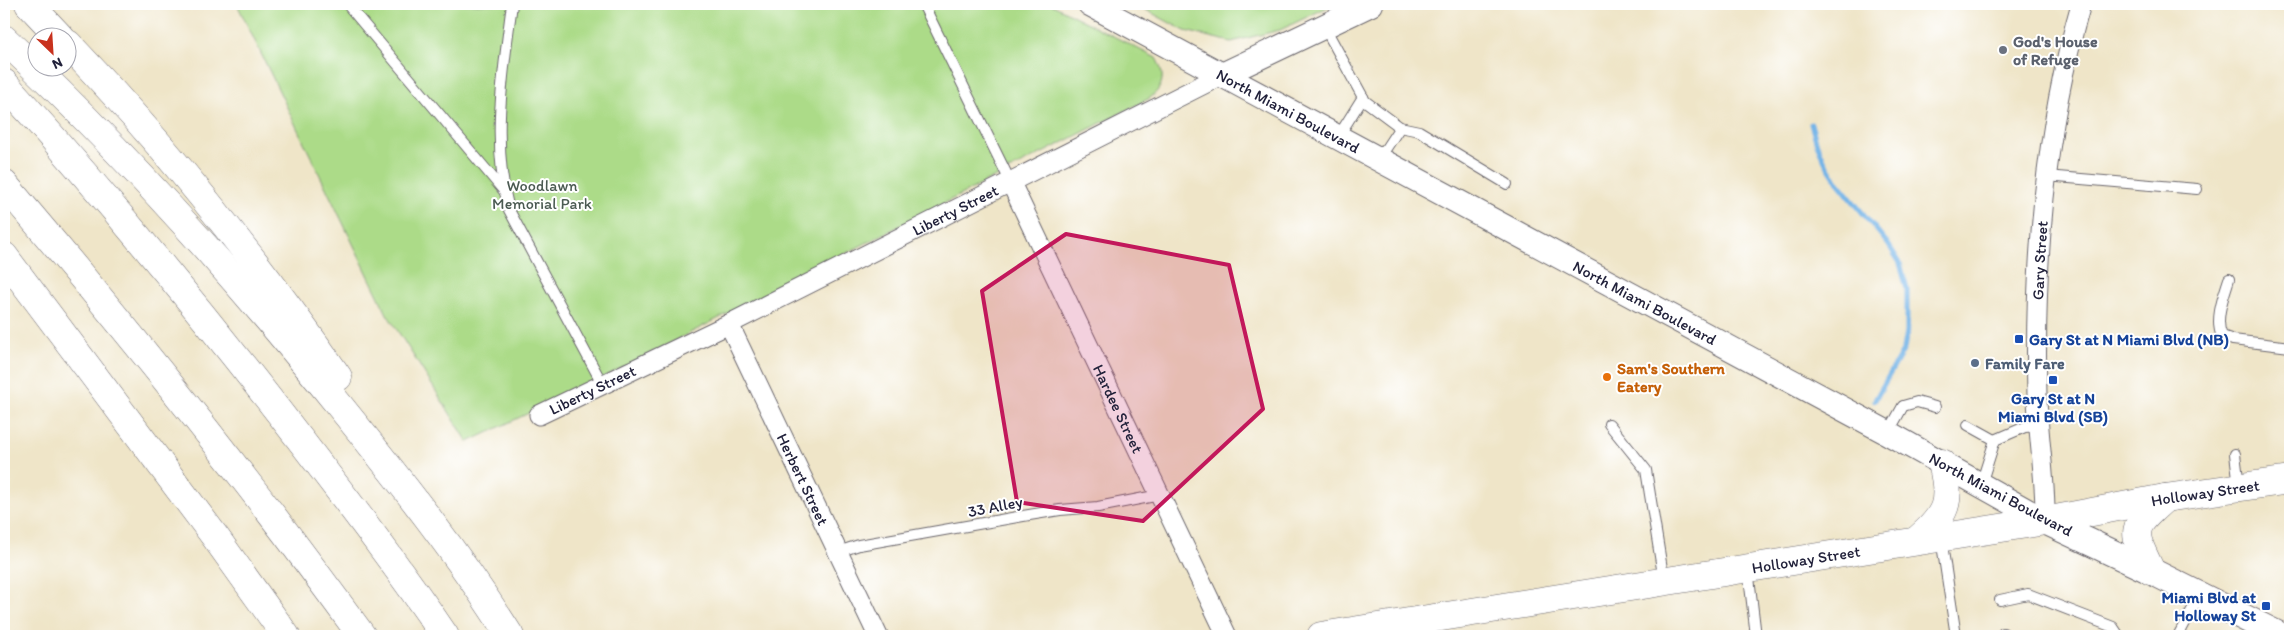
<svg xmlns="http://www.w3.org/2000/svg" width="2294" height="640" viewBox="0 0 2294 640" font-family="Itim,sans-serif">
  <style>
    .green { fill: #acdb88; stroke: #677e62 }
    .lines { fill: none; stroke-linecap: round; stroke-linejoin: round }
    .stream { stroke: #73b4e7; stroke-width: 5 }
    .service-casing { stroke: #6a666c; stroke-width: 12 }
    .minor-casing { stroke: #6a666c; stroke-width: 21 }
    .tertiary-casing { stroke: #6a666c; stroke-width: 26 }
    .secondary-casing { stroke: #6a666c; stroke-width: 28 }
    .primary-casing { stroke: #6a666c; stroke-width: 29 }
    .motorway-casing { stroke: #6a666c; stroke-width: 29 }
    .service { stroke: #fff; stroke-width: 10 }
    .minor { stroke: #fff; stroke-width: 19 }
    .tertiary { stroke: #fff; stroke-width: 24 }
    .secondary { stroke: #fff; stroke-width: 26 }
    .primary { stroke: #fff; stroke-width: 28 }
    .motorway { stroke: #fff; stroke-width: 28 }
    .marked { fill: #c2185b; fill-opacity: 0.2; stroke: #c2185b; stroke-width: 4; stroke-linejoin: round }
    .worship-dot { fill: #6b7280; stroke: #fff; stroke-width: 2 }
    .transit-dot { fill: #1a4fb4; stroke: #fff; stroke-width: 2 }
    .service-dot { fill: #5c6f8a; stroke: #fff; stroke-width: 2 }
    .food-dot { fill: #e8710a; stroke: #fff; stroke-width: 2 }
    .labels { text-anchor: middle; stroke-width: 4; stroke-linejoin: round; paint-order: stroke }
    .worship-label { font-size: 16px; font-weight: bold; fill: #5b616d; stroke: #fff; text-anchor: start }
    .street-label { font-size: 16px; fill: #22223b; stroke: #fff }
    .park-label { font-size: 16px; fill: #4b5a52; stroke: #fff }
    .transit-label { font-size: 16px; font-weight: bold; fill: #164399; stroke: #fff; text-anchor: start }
    .service-label { font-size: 16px; font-weight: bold; fill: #4e5e75; stroke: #fff; text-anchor: start }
    .food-label { font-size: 16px; font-weight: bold; fill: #c56008; stroke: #fff; text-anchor: start }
  </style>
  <rect width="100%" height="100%" fill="#fff"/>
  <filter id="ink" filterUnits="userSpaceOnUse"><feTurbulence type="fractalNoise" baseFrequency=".02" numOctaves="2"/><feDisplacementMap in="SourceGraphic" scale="10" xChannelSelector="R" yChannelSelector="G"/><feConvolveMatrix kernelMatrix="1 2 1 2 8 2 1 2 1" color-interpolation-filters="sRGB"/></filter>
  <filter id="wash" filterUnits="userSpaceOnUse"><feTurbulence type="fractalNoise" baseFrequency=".0096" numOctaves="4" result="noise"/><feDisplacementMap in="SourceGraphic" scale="20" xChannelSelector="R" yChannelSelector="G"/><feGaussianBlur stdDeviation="1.12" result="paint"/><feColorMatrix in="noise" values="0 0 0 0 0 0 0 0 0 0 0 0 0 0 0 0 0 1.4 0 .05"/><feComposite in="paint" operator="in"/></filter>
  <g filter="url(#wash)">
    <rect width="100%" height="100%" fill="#efe5c8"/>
    <g class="green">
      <path d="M237 4H1051L1156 58C1165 74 1165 86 1150 98L596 381 468 442 387 314Z"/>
      <polygon points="1135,4 1334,4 1280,30 1231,42 1185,31"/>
    </g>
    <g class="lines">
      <polyline class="stream" points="1811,124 1817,144 1826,164 1839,184 1888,244 1900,263 1907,289 1907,331 1904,349 1875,400"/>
    </g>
  </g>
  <g filter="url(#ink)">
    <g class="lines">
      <g class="service-casing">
        <g id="service">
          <polyline points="347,4 504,191"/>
          <path d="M512 4C503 72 491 143 509 210L603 385"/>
          <polyline points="923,4 1010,181"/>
          <polyline points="1324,26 1365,101 1400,127 1419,131 1507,184"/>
          <polyline points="1338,137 1363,97"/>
          <polyline points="1379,159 1400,127"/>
          <polyline points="2046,176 2197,189"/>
          <path d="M2229 279C2224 295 2214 320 2222 336L2233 340 2290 347"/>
          <polyline points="1609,424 1646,470 1664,581"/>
          <polyline points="1968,425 1995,440"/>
          <polyline points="1888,433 1903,406 1917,402 1935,407"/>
          <polyline points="2235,454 2239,486"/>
          <polyline points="1981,484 1995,440 2025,427 2039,426"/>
          <polyline points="1941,538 1956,636"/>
          <polyline points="838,552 859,545 1023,516 1060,510 1098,507 1160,495"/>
          <polyline points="1748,569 1756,636"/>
          <polyline points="2000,600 2028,594 2113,627 2119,636"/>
          <polyline points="2003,633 2008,636"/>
          <polyline points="2178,636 2200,595"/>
        </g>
      </g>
      <g class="minor-casing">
        <g id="minor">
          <path id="s1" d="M1010 181 1227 636"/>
          <path id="s2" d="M729 324 878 636"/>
          <path id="s3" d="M539 415 729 324 1222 75"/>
          <path id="s4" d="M2045 521C2046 479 2038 438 2037 396 2034 263 2044 132 2081 4"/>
        </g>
      </g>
      <g class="tertiary-casing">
        <g id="tertiary">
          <path id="s5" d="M1090 4 1888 433 2045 521"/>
          <polyline points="1222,75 1371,4"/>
        </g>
      </g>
      <g class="secondary-casing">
        <polyline id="secondary" points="2045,521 2151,571 2281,636"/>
      </g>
      <g class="primary-casing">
        <g id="primary">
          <path d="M1916 541C1947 515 1952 502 1942 463"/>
          <path d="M2151 571C2131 529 2130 529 2165 498"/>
          <path id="s6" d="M1321 636 2045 521 2165 498 2290 480"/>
        </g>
      </g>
      <g class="motorway-casing">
        <g id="motorway">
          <polyline points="29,4 61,38"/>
          <path d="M4 39C125 152 235 276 339 405 399 479 459 555 510 636"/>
          <path d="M68 44C166 147 257 260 338 377"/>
          <path d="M4 83C107 197 205 316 299 438 349 503 399 568 445 636"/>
          <path d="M4 184C129 331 249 480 362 636"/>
          <polyline points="4,256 216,538 286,636"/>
        </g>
      </g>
      <use href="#service" class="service"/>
      <use href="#minor" class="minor"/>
      <use href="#tertiary" class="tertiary"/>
      <use href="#secondary" class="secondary"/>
      <use href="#primary" class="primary"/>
      <use href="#motorway" class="motorway"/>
    </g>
  </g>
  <path class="marked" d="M1066 234 1229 265 1263 409 1143 521 1017 502 982 291Z"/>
  <circle class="worship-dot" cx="2003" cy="50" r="5"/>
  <g class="transit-dot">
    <rect x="2014" y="334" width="10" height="10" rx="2.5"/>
    <rect x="2048" y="375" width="10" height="10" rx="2.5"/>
    <rect x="2261" y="601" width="10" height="10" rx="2.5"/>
  </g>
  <circle class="service-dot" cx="1975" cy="363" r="5"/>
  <circle class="food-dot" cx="1607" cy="377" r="5"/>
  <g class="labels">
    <g class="worship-label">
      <text x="2013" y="47">God's House<tspan x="2013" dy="18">of Refuge</tspan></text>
    </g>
    <g class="street-label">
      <text dy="6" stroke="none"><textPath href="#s5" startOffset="225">North Miami Boulevard</textPath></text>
      <text dy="6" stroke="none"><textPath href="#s3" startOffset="464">Liberty Street</textPath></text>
      <text dy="6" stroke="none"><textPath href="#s4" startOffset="261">Gary Street</textPath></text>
      <text dy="6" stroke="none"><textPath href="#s5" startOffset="630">North Miami Boulevard</textPath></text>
      <text dy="6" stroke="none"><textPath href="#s3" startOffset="59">Liberty Street</textPath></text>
      <text dy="6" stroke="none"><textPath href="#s1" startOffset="252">Hardee Street</textPath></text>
      <text dy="6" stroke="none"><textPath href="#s2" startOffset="172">Herbert Street</textPath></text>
      <text dy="6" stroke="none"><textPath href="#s6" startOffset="896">Holloway Street</textPath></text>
      <text transform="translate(2001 494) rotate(28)" y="6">North Miami Boulevard</text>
      <text transform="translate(995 506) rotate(-11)" y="6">33 Alley</text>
      <text dy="6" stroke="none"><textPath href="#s6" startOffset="491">Holloway Street</textPath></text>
    </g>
    <g class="park-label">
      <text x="542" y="191">Woodlawn<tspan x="542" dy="18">Memorial Park</tspan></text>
    </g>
    <g class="transit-label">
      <text x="2029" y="345">Gary St at N Miami Blvd (NB)</text>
      <text x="2053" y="404" text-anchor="middle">Gary St at N<tspan x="2053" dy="18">Miami Blvd (SB)</tspan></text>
      <text x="2256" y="603" text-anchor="end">Miami Blvd at<tspan x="2256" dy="18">Holloway St</tspan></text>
    </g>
    <g class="service-label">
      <text x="1985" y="369">Family Fare</text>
    </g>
    <g class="food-label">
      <text x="1617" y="374">Sam's Southern<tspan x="1617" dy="18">Eatery</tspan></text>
    </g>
  </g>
  <rect width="2294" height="640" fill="none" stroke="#fff" stroke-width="20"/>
  <g transform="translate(52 52) rotate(155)"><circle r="24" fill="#ffffff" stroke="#a7a7b1"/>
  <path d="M0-4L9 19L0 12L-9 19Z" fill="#c8321e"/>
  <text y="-8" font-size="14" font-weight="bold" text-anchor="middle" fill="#22223b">N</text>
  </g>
</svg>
